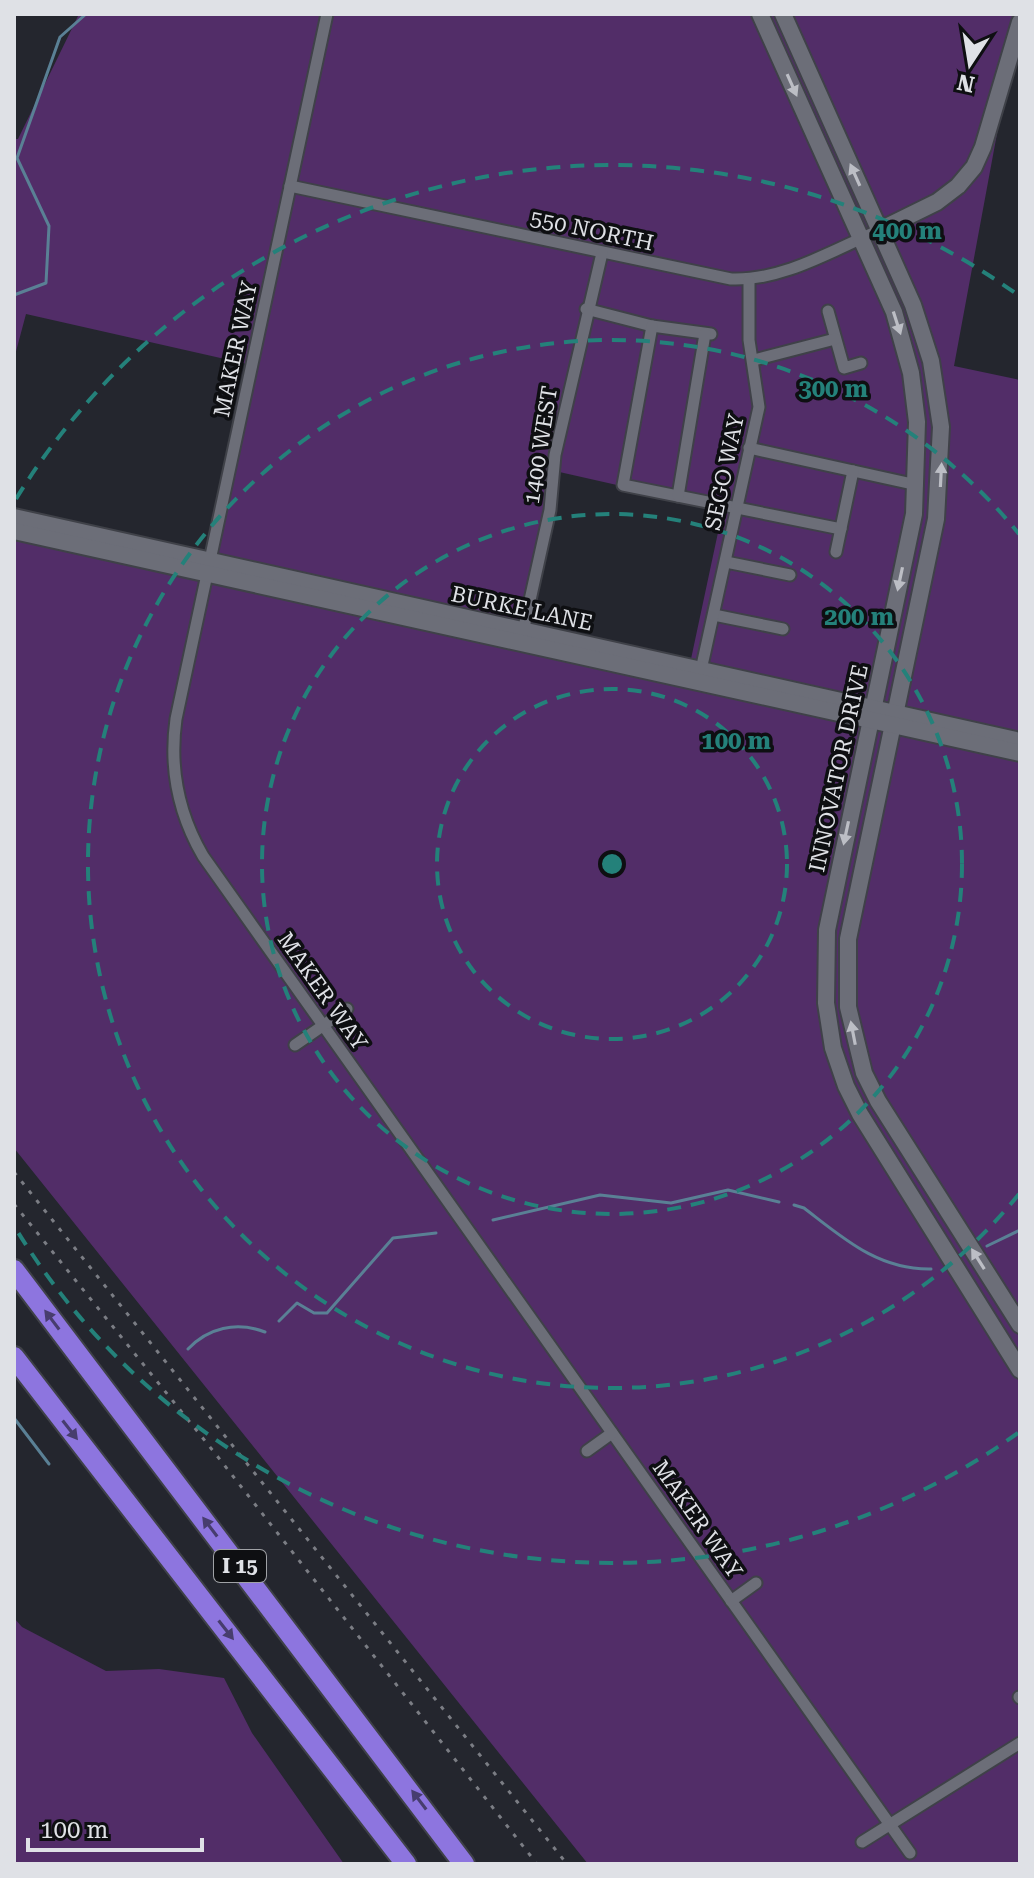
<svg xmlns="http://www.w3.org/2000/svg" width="1034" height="1878" viewBox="0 0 1034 1878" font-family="'Roboto Serif',serif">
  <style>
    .green { fill: #522d68; fill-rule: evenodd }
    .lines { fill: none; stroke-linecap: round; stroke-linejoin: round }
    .stream { stroke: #5a8095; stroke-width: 3 }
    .street-casing { stroke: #3f4148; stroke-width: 15 }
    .secondary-casing { stroke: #3f4148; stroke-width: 20 }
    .highway-casing { stroke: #3f4148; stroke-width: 24 }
    .street { stroke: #6c6e78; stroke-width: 11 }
    .secondary { stroke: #6c6e78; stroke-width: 16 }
    .highway { stroke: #8d75df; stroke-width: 20 }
    .rail { stroke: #7b7d84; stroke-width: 3; stroke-dasharray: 4 8; stroke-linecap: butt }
    .oneway { fill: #bcbec5 }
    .oneway2 { fill: #473d6e }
    .ring { fill: none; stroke: #24817a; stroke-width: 4; stroke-dasharray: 14 10 }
    .labels { text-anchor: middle; stroke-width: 7; stroke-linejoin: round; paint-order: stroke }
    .shield { fill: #0e0f12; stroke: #a0a2a6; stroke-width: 2 }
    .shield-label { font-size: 20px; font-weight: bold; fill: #dfe1e6 }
    .street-label { font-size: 22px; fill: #dfe1e6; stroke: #0e0f12 }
    .centre { fill: #24817a; stroke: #0e0f12; stroke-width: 4 }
    .ring-label { font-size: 24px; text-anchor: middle; font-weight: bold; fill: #24817a; stroke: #0e0f12; stroke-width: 7; stroke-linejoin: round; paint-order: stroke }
  </style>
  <rect width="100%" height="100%" fill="#24262e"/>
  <g class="green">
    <path d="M79 14H1020V57L1006 85 954 366 1020 380V1864H588L14 1148V515L210 554 247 364 26 314 14 359V139H18ZM555 471 723 509 691 659 524 623Z"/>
    <polygon points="14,1618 22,1627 106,1671 159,1669 224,1678 252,1733 344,1864 14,1864"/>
  </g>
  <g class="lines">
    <g class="stream">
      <polyline points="14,295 46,283 49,226 17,158 60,37 86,14"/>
      <path d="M794 1205 804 1208C843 1238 878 1270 931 1269"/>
      <polyline points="493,1220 600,1195 671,1203 728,1190 779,1202"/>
      <polyline points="987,1246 1020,1230"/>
      <polyline points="279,1321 297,1303 314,1313 327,1313 393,1238 436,1233"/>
      <path d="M188 1349C208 1328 236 1321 265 1332"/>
      <polyline points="14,1418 49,1464"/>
    </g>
    <g class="street-casing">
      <g id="street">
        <path d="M327 14 176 719C169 769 178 813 203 856L910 1853"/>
        <path d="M290 186 731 279C783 281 833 250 880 230"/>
        <polyline points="586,309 652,326 711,334"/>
        <polyline points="828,311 844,368 861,363"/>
        <polyline points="652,326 623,485 841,529"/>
        <polyline points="754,360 835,339"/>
        <polyline points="749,448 917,485"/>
        <polyline points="678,496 705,334"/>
        <polyline points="836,552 853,471"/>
        <polyline points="726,562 790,575"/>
        <polyline points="714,615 783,629"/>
        <polyline points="522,636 550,510 555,455 602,253"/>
        <polyline points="701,670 759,407 749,340 749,280"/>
        <polyline points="295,1045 347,1009"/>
        <polyline points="587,1451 612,1433"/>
        <polyline points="731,1601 756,1583"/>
        <polyline points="1019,1697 1020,1698"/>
        <polyline points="862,1842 1020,1743"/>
      </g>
    </g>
    <g class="secondary-casing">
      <g id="secondary">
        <polyline points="760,14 894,312 911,373 917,422 914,514 827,930 826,1003 833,1048 846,1086 860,1114 1020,1370"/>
        <polyline points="783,14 913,305 931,361 941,427 936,519 848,939 848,1007 864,1073 878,1101 1020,1325"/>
        <polyline points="880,230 937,202 958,186 974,167 983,147 1020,22"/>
        <polyline points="14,517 1020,741"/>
        <polyline points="14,531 1020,753"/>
      </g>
    </g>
    <g class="highway-casing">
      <g id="highway">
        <polyline points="14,1270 464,1864"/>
        <polyline points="14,1357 406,1864"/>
      </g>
    </g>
    <use href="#street" class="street"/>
    <use href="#secondary" class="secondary"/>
    <use href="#highway" class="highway"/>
    <g class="rail">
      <polyline points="14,1172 567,1864"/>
      <polyline points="14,1204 214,1452 537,1864"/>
    </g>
  </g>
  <defs><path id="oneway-solid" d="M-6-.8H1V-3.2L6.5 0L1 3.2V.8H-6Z" transform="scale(2)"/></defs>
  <g class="oneway">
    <use href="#oneway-solid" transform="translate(792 85) rotate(66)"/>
    <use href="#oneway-solid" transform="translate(855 175) rotate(-114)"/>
    <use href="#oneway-solid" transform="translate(897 323) rotate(72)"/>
    <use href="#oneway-solid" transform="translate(941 475) rotate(-87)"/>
    <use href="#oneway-solid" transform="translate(900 579) rotate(102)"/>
    <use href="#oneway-solid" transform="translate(846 833) rotate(102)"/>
    <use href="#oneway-solid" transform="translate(853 1033) rotate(-101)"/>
    <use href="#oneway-solid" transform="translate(978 1259) rotate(-122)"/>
  </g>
  <g class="oneway2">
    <use href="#oneway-solid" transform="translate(52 1320) rotate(-127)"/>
    <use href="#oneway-solid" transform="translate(70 1430) rotate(52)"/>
    <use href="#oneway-solid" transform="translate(210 1527) rotate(-127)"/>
    <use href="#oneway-solid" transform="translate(226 1630) rotate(52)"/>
    <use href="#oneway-solid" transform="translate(419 1800) rotate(-127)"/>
  </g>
  <g class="ring">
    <circle cx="612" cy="864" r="175"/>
    <circle cx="612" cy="864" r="350"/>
    <path d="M1019 1194A524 524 0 1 1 1019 534"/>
    <path d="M1018 1433A699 699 0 0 1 16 1229M16 499A699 699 0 0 1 1018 295"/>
  </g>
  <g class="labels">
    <rect class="shield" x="214" y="1550" width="52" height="32" rx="6"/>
    <g class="shield-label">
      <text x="240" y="1573">I 15</text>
    </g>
    <g class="street-label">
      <text transform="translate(592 230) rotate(12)" y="8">550 NORTH</text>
      <text transform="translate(235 349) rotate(-78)" y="8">MAKER WAY</text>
      <text transform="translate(540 445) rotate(-81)" y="8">1400 WEST</text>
      <text transform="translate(724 472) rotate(-78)" y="8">SEGO WAY</text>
      <text transform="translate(522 608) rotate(12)" y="8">BURKE LANE</text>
      <text transform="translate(838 768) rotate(-78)" y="8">INNOVATOR DRIVE</text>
      <text transform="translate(323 991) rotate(55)" y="8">MAKER WAY</text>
      <text transform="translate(698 1519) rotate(55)" y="8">MAKER WAY</text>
    </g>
  </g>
  <circle cx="612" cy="864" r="12" class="centre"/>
  <g class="ring-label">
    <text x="907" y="239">400 m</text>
    <text x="833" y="397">300 m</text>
    <text x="859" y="625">200 m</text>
    <text x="736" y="749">100 m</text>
  </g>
  <rect width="1034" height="1878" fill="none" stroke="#dfe1e6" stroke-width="32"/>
  <g transform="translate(970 64) rotate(192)" stroke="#0e0f12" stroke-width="6" paint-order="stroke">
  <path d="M0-6L14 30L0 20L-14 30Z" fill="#dfe1e6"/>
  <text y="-12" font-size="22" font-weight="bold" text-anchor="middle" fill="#dfe1e6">N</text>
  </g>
  <path d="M28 1838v12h174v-12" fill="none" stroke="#dfe1e6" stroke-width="4"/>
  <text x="40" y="1838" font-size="24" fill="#dfe1e6" stroke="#0e0f12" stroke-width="6" paint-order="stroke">100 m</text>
</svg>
